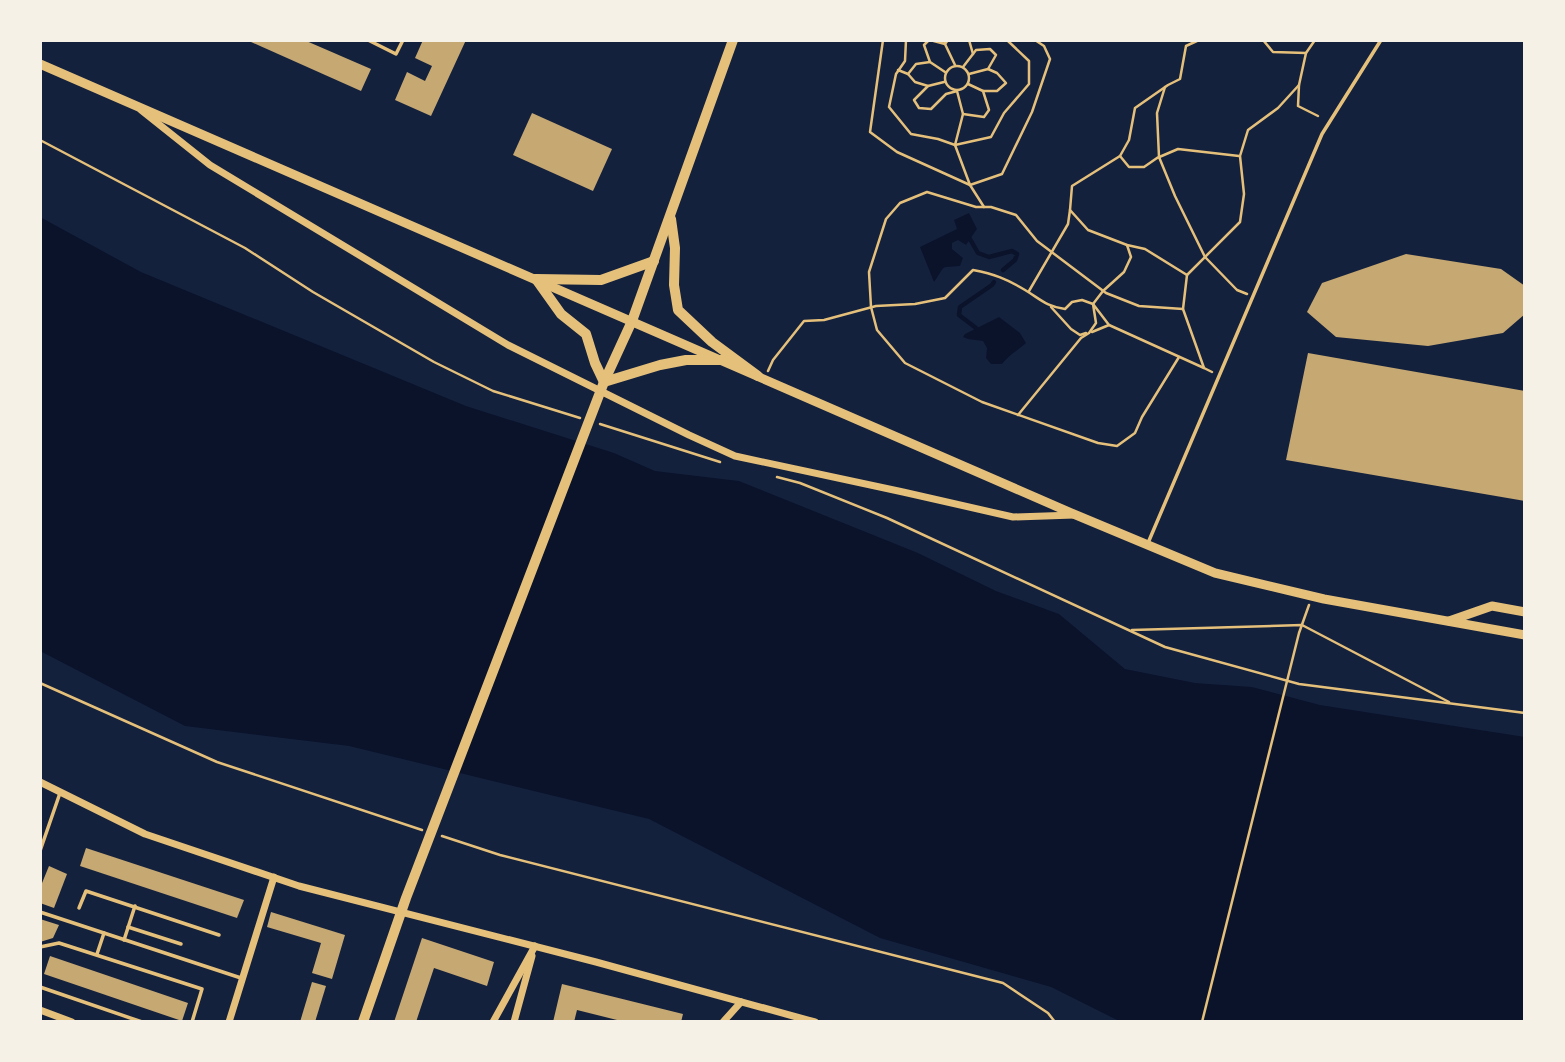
<svg xmlns="http://www.w3.org/2000/svg" width="1565" height="1062" viewBox="0 0 1565 1062" font-family="Karla,sans-serif">
  <style>
    .water { fill: #0b132b }
    .lines { fill: none; stroke-linecap: round; stroke-linejoin: round }
    .stream { stroke: #0b132b; stroke-width: 4.5 }
    .building { fill: #c6a872 }
    .path { stroke: #e5c07b; stroke-width: 2.5 }
    .service { stroke: #e5c07b; stroke-width: 3.5 }
    .minor { stroke: #e5c07b; stroke-width: 7 }
    .tertiary { stroke: #e5c07b; stroke-width: 9 }
    .secondary { stroke: #e5c07b; stroke-width: 10 }
  </style>
  <rect width="100%" height="100%" fill="#14213d"/>
  <g class="water">
    <path d="M969 213 977 229 966 245 958 240 952 243V249L963 258 960 266C938 268 947 264 934 282L920 247 957 229 954 220Z"/>
    <polygon points="40,217 141,272 466,406 614,453 655,471 739,481 918,553 996,591 1059,614 1125,669 1195,683 1252,687 1320,705 1525,737 1525,1022 1121,1022 1051,987 880,938 649,819 349,746 185,726 40,651"/>
    <path d="M999 317 1020 333 1026 343C1017 351 1009 355 1002 364H991L986 358 987 348 983 341 968 339 963 337 965 334Z"/>
  </g>
  <g class="lines">
    <g class="stream">
      <polyline points="970,239 978,253 989,257 1012,251 1017,254 1015,260 1003,270"/>
      <polyline points="976,328 959,315 960,307 992,285 994,282"/>
    </g>
  </g>
  <g class="building">
    <polygon points="252,40 304,40 371,69 361,91 251,42"/>
    <polygon points="423,40 466,40 431,116 395,100 407,72 425,81 432,66 415,58"/>
    <polygon points="532,113 612,149 593,191 513,155"/>
    <polygon points="1406,254 1501,269 1525,286 1525,314 1503,333 1428,346 1336,337 1307,312 1322,283"/>
    <polygon points="1308,353 1525,391 1525,501 1286,460"/>
    <polygon points="86,848 244,900 237,918 80,866"/>
    <polygon points="49,866 67,874 54,908 40,903 40,888"/>
    <polygon points="271,912 345,935 332,979 312,973 321,943 267,927"/>
    <polygon points="40,919 59,925 53,938 40,942"/>
    <polygon points="422,938 494,962 487,986 434,968 416,1022 394,1022"/>
    <polygon points="50,956 188,1003 182,1021 44,974"/>
    <polygon points="312,982 326,986 315,1022 300,1022"/>
    <polygon points="562,984 683,1014 681,1022 625,1022 577,1010 574,1022 553,1022"/>
  </g>
  <g class="lines">
    <g class="path">
      <polyline points="883,40 870,132 897,152 970,185 1002,174 1032,112 1050,59 1044,46 1035,40"/>
      <polyline points="906,40 905,61 896,74 889,107 911,134 938,139 955,145 991,137 1004,113 1029,84 1029,61 1008,41 1005,40"/>
      <polyline points="929,40 924,45 930,62 945,72"/>
      <polyline points="930,40 945,44 955,65"/>
      <polyline points="944,40 945,44 948,40"/>
      <polyline points="969,40 973,54"/>
      <polyline points="1263,40 1273,52 1306,53"/>
      <circle cx="957" cy="78" r="12"/>
      <polyline points="963,67 976,50 990,49 996,55 988,69 969,74"/>
      <polyline points="898,70 908,74 915,82 928,86"/>
      <polyline points="908,74 916,64 930,62"/>
      <polyline points="944,82 928,86 914,100 919,108 931,109 946,94 957,91 963,114 955,145 970,185 984,207"/>
      <polyline points="1299,85 1298,106 1318,116"/>
      <polyline points="1165,87 1157,113 1159,157 1175,196 1205,257 1237,290 1247,294"/>
      <polyline points="983,91 997,91 1006,83 997,73 988,69"/>
      <polyline points="963,114 984,117 989,110 983,91 968,84"/>
      <polyline points="40,140 245,248 313,292 434,362 493,391 580,418"/>
      <polyline points="1120,156 1129,167 1144,167 1157,158 1178,149 1239,156"/>
      <polyline points="1187,275 1145,249 1127,245 1088,230 1070,210 1072,186 1120,156 1129,140 1135,108 1168,85 1180,79 1186,46 1199,40"/>
      <polyline points="1029,291 1068,224 1070,210"/>
      <polyline points="1051,307 1071,329 1080,335 1086,333"/>
      <polyline points="1092,332 1109,325"/>
      <polyline points="1179,357 1142,417 1135,433 1117,446 1098,443 982,402 905,363 877,330 871,307 869,272 886,219 900,203 927,192 976,207 991,207 1016,215 1037,241 1106,293 1139,306 1183,309"/>
      <path d="M768 371 773 360 804 321 824 320 876 306 915 304 945 298 973 270C994 274 1007 279 1025 290 1040 299 1047 307 1065 309L1072 302 1082 300 1093 304 1109 325 1204 368"/>
      <polyline points="1212,372 1204,368 1183,309 1187,275 1240,222 1244,194 1240,156 1248,130 1278,108 1299,85 1306,53 1315,40"/>
      <polyline points="1018,415 1081,338 1089,333 1096,323 1093,304 1103,291 1124,272 1131,257 1127,245"/>
      <polyline points="600,424 720,462"/>
      <polyline points="777,477 800,483 887,518 1165,647 1299,684 1525,713"/>
      <polyline points="1132,630 1302,625 1449,702"/>
      <polyline points="40,683 217,762 422,830"/>
      <polyline points="442,836 500,855 1003,983 1048,1013 1055,1022"/>
      <polyline points="1202,1022 1299,633 1309,605"/>
    </g>
    <g class="service">
      <polyline points="368,40 396,54 403,40"/>
      <polyline points="1148,543 1322,134 1381,40"/>
      <polyline points="40,851 60,793"/>
      <polyline points="79,908 86,891 219,935"/>
      <polyline points="40,912 241,978"/>
      <polyline points="128,927 181,944"/>
      <polyline points="124,940 135,906"/>
      <polyline points="40,947 59,943 202,989 192,1022"/>
      <polyline points="97,954 104,933"/>
      <polyline points="40,987 142,1022"/>
    </g>
    <g class="minor">
      <polyline points="141,110 210,165 508,345 689,435 735,456 903,492 1013,517 1074,515"/>
      <polyline points="40,782 145,834 299,886 596,962 815,1022"/>
      <polyline points="40,1010 72,1022"/>
      <polyline points="229,1022 274,877"/>
      <polyline points="493,1022 535,946"/>
      <polyline points="514,1022 532,956"/>
      <polyline points="723,1022 741,1002"/>
    </g>
    <g class="tertiary">
      <polyline points="40,64 1076,515 1215,573 1324,599 1525,635"/>
      <polyline points="1449,621 1492,606 1525,612"/>
    </g>
    <g class="secondary">
      <polyline points="671,219 675,248 674,285 678,310 712,342 758,376"/>
      <polyline points="536,279 561,314 586,334 595,363 604,382"/>
      <polyline points="536,279 601,280 654,261"/>
      <polyline points="604,382 660,365 686,360 722,360"/>
      <polyline points="363,1022 406,898 604,382 632,321 733,40"/>
    </g>
  </g>
  <rect width="1565" height="1062" fill="none" stroke="#f6f1e7" stroke-width="84"/>
</svg>
